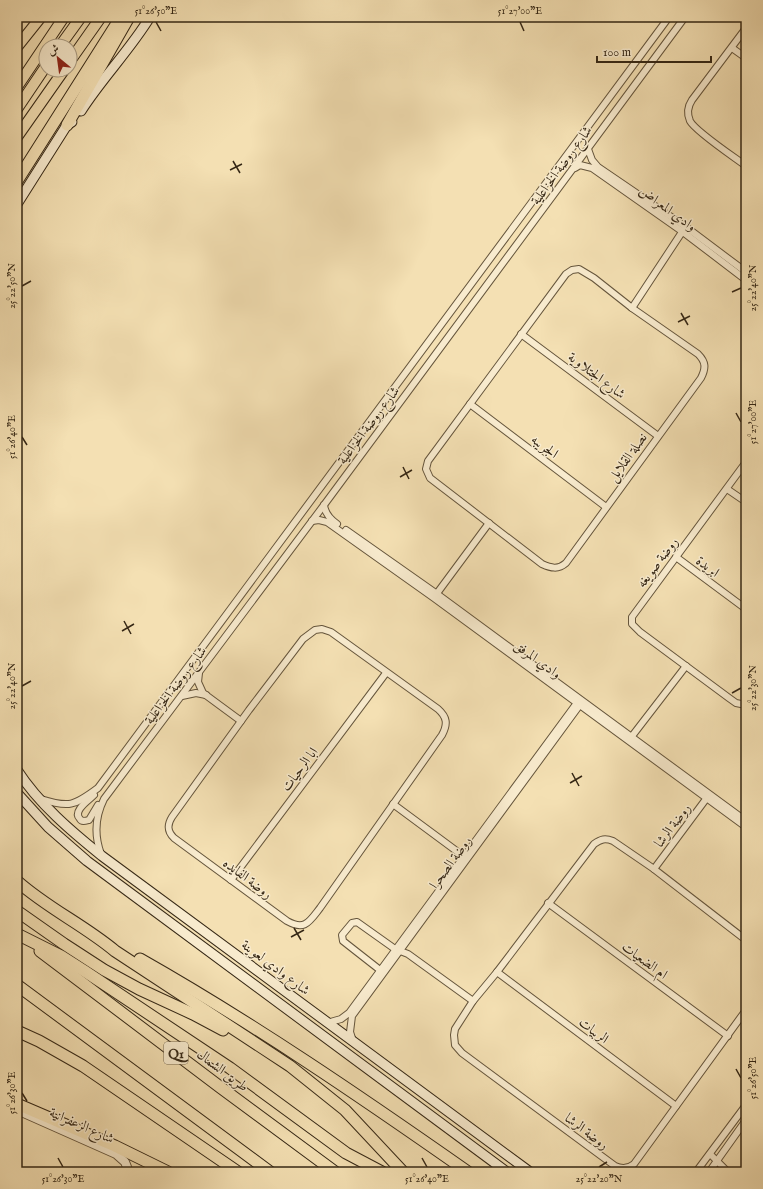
<svg xmlns="http://www.w3.org/2000/svg" width="763" height="1189" viewBox="0 0 763 1189" font-family="'IM FELL English',Amiri,serif">
  <style>
    .lines { fill: none; stroke-linecap: round; stroke-linejoin: round }
    .minor-casing { stroke: #65553c; stroke-width: 8 }
    .tertiary-casing { stroke: #65553c; stroke-width: 10 }
    .secondary-casing { stroke: #352715; stroke-width: 11 }
    .primary-casing { stroke: #352715; stroke-width: 12 }
    .motorway-casing { stroke: #352715; stroke-width: 13 }
    .minor { stroke: #f8ebce; stroke-width: 6 }
    .tertiary { stroke: #f8ebce; stroke-width: 8 }
    .secondary { stroke: #f8ebce; stroke-width: 9 }
    .primary { stroke: #f4e0b3; stroke-width: 10 }
    .motorway { stroke: #f4e0b3; stroke-width: 11 }
    .ticks { fill: none; stroke: #352715; stroke-width: 1.5 }
    .labels { text-anchor: middle; stroke-width: 3; stroke-linejoin: round; paint-order: stroke }
    .shield { fill: #f8ebce; stroke: #70624c; stroke-width: 1 }
    .shield-label { font-size: 13px; font-weight: bold; fill: #352715 }
    .street-label { font-size: 14px; fill: #352715; stroke: #f8ebce }
    .neatline { fill: none; stroke: #352715; stroke-width: 1.5 }
    .ticks-label { font-size: 10px; text-anchor: middle; fill: #352715 }
  </style>
  <rect width="100%" height="100%" fill="#f4e0b3"/>
  <filter id="stains"><feTurbulence type="fractalNoise" baseFrequency=".005" numOctaves="4"/><feColorMatrix values="0 0 0 0 .2 0 0 0 0 .09 0 0 0 0 .02 0 0 0 .5 -.17"/></filter>
  <radialGradient id="worn" r=".72"><stop offset=".6" stop-color="#630" stop-opacity="0"/><stop offset="1" stop-color="#630" stop-opacity=".3"/></radialGradient>
  <g class="lines">
    <g class="minor-casing">
      <g id="minor">
        <path d="M746 28 692 100C688 106 687 114 690 121 695 131 734 157 746 166"/>
        <polyline points="732,48 746,58"/>
        <polyline points="588,149 592,160 598,167 686,227 746,272"/>
        <polyline points="575,168 580,165 592,168 683,232 746,280"/>
        <path d="M579 269 594 278 632 308 698 354C706 362 706 368 701 378L566 563C558 570 551 568 542 564L430 478 426 469 428 461 566 274 572 270Z"/>
        <polyline points="632,308 684,229"/>
        <polyline points="521,334 658,436"/>
        <polyline points="470,404 606,507"/>
        <polyline points="746,462 632,617 632,624 640,632 729,698 736,703 746,705"/>
        <polyline points="727,489 746,502"/>
        <path d="M324 505C325 514 330 519 337 524"/>
        <polyline points="312,521 319,520 327,522 434,598 746,827"/>
        <polyline points="346,530 437,594 746,821"/>
        <polyline points="676,557 746,609"/>
        <polyline points="435,596 489,523"/>
        <path d="M322 629 331 632 438 709C447 717 448 724 442 735L320 908C309 922 305 931 287 921L174 838C167 831 167 825 172 817L249 710 303 639 315 630Z"/>
        <polyline points="199,673 198,682 203,693 241,721"/>
        <polyline points="182,696 196,693 206,695"/>
        <polyline points="629,740 686,666"/>
        <path d="M94 795C89 800 72 811 80 819 82 822 85 821 89 820L98 805"/>
        <path d="M41 799C69 808 74 806 98 788L669 17"/>
        <polyline points="393,804 466,858"/>
        <path d="M101 854C94 835 95 817 104 799L324 505 685 17"/>
        <polyline points="654,869 709,795"/>
        <polyline points="231,880 386,673"/>
        <polyline points="548,903 728,1036"/>
        <path d="M746 940 654 869 613 841C605 838 601 839 594 844L497 972 473 1001 455 1029 454 1035 455 1045 462 1053 615 1166C622 1169 628 1169 634 1164L746 1010"/>
        <polyline points="380,970 343,941 342,935 352,923 357,922 395,949 408,954 473,1001"/>
        <polyline points="497,972 676,1106"/>
        <polyline points="327,1023 341,1019 349,1013 579,700"/>
        <polyline points="353,1041 350,1032 352,1016 582,702"/>
        <polyline points="710,1154 728,1172"/>
        <polyline points="696,1172 746,1105"/>
        <polyline points="709,1172 746,1120"/>
      </g>
    </g>
    <g class="tertiary-casing">
      <polyline id="tertiary" points="17,1110 116,1154 125,1162 129,1172"/>
    </g>
    <g class="secondary-casing">
      <g id="secondary">
        <path d="M81 111C102 78 130 50 150 17"/>
        <polyline points="17,204 67,125 72,122"/>
        <path d="M17 770C39 804 71 831 102 856L530 1172"/>
        <polyline points="17,793 48,827 87,861 507,1172"/>
      </g>
    </g>
    <g class="primary-casing">
      <g id="primary">
        <polyline points="60,46 81,17"/>
        <polyline points="17,47 41,17"/>
        <polyline points="70,61 101,17"/>
        <polyline points="17,87 64,17"/>
        <polyline points="17,109 46,66"/>
        <polyline points="17,137 64,70"/>
      </g>
    </g>
    <g class="motorway-casing">
      <g id="motorway">
        <polyline points="67,125 129,17"/>
        <polyline points="17,181 121,17"/>
        <path d="M17 881C47 908 84 925 115 951L290 1066 345 1110 403 1172"/>
        <polyline points="17,911 64,944 104,970 139,989 193,1014 223,1030"/>
        <polyline points="19,935 61,956 86,972 230,1068 346,1153 382,1172"/>
        <polyline points="40,951 220,1087 335,1172"/>
        <path d="M140 959C253 1023 361 1097 468 1172"/>
        <polyline points="17,985 270,1172"/>
        <polyline points="17,1031 39,1041 83,1066 238,1172"/>
        <polyline points="17,1104 115,1146 168,1172"/>
      </g>
    </g>
    <use href="#minor" class="minor"/>
    <use href="#tertiary" class="tertiary"/>
    <use href="#secondary" class="secondary"/>
    <use href="#primary" class="primary"/>
    <use href="#motorway" class="motorway"/>
  </g>
  <path class="ticks" d="M156 22 161 31M520 22 524 31M233 161 240 173M230 170 242 164M22 286 31 281M732 292 741 288M681 313 688 325M678 322 690 316M736 413 741 422M22 437 27 445M403 467 409 479M400 477 412 470M124 621 131 634M122 631 134 624M22 686 31 681M732 693 741 688M572 773 579 786M570 783 582 776M294 928 301 940M291 937 304 930M736 1069 741 1078M22 1093 27 1101M58 1158 63 1167M422 1158 427 1167M599 1167 607 1162"/>
  <g class="labels">
    <rect class="shield" x="164" y="1042" width="24" height="22" rx="3"/>
    <g class="shield-label">
      <text x="176" y="1058">Q1</text>
    </g>
    <g class="street-label">
      <text transform="translate(561 165) rotate(-54)" y="5">شارع روضة الخزاعلية</text>
      <text transform="translate(668 208) rotate(36)" y="5">وادي المعراض</text>
      <text transform="translate(597 375) rotate(37)" y="5">شارع الجتلاوية</text>
      <text transform="translate(368 425) rotate(-53)" y="5">شارع روضة الخزاعلية</text>
      <text transform="translate(545 446) rotate(37)" y="5">الجريبه</text>
      <text transform="translate(627 457) rotate(-54)" y="5">نصلة القلايل</text>
      <text transform="translate(657 562) rotate(-53)" y="5">روضة صويغه</text>
      <text transform="translate(708 566) rotate(37)" y="5">ابريدة</text>
      <text transform="translate(538 659) rotate(36)" y="5">وادي المرفق</text>
      <text transform="translate(175 685) rotate(-53)" y="5">شارع روضة الخزاعلية</text>
      <text transform="translate(299 769) rotate(-53)" y="5">ابا الرحيات</text>
      <text transform="translate(672 825) rotate(-53)" y="5">روضة الرشا</text>
      <text transform="translate(450 862) rotate(-54)" y="5">روضة الصحرا</text>
      <text transform="translate(248 878) rotate(37)" y="5">روضة الفايده</text>
      <text transform="translate(645 960) rotate(36)" y="5">ام الضعيات</text>
      <text transform="translate(276 967) rotate(37)" y="5">شارع وادي لعوينة</text>
      <text transform="translate(594 1030) rotate(37)" y="5">الربيات</text>
      <text transform="translate(223 1070) rotate(37)" y="5">طريق الشمال</text>
      <text transform="translate(82 1125) rotate(24)" y="5">شارع الزعفرانية</text>
      <text transform="translate(587 1131) rotate(37)" y="5">روضة الرشا</text>
    </g>
  </g>
  <rect width="763" height="1189" fill="none" stroke="#f4e0b3" stroke-width="44"/>
  <g transform="translate(58 58) rotate(331)"><circle r="19" fill="#f8ebce" stroke="#aa9d84"/>
  <path d="M0-3L7 15L0 10L-7 15Z" fill="#8f2418"/>
  <text y="-6" font-size="11" font-weight="bold" text-anchor="middle" fill="#352715">ش</text>
  </g>
  <path d="M597 56v6h114v-6" fill="none" stroke="#352715" stroke-width="2"/>
  <text x="603" y="56" font-size="12" fill="#352715" stroke="#f8ebce" stroke-width="3" paint-order="stroke">100 m</text>
  <rect x="22" y="22" width="719" height="1145" class="neatline"/>
  <g class="ticks-label">
    <text x="156" y="14">51°26'50"E</text>
    <text x="520" y="14">51°27'00"E</text>
    <text transform="translate(11 286) rotate(-90)" y="4">25°22'50"N</text>
    <text transform="translate(752 288) rotate(-90)" y="4">25°22'40"N</text>
    <text transform="translate(752 422) rotate(-90)" y="4">51°27'00"E</text>
    <text transform="translate(11 437) rotate(-90)" y="4">51°26'40"E</text>
    <text transform="translate(11 686) rotate(-90)" y="4">25°22'40"N</text>
    <text transform="translate(752 688) rotate(-90)" y="4">25°22'30"N</text>
    <text transform="translate(752 1078) rotate(-90)" y="4">51°26'50"E</text>
    <text transform="translate(11 1093) rotate(-90)" y="4">51°26'30"E</text>
    <text x="63" y="1182">51°26'30"E</text>
    <text x="427" y="1182">51°26'40"E</text>
    <text x="599" y="1182">25°22'20"N</text>
  </g>
  <rect width="100%" height="100%" filter="url(#stains)"/>
  <rect width="100%" height="100%" fill="url(#worn)"/>
</svg>
